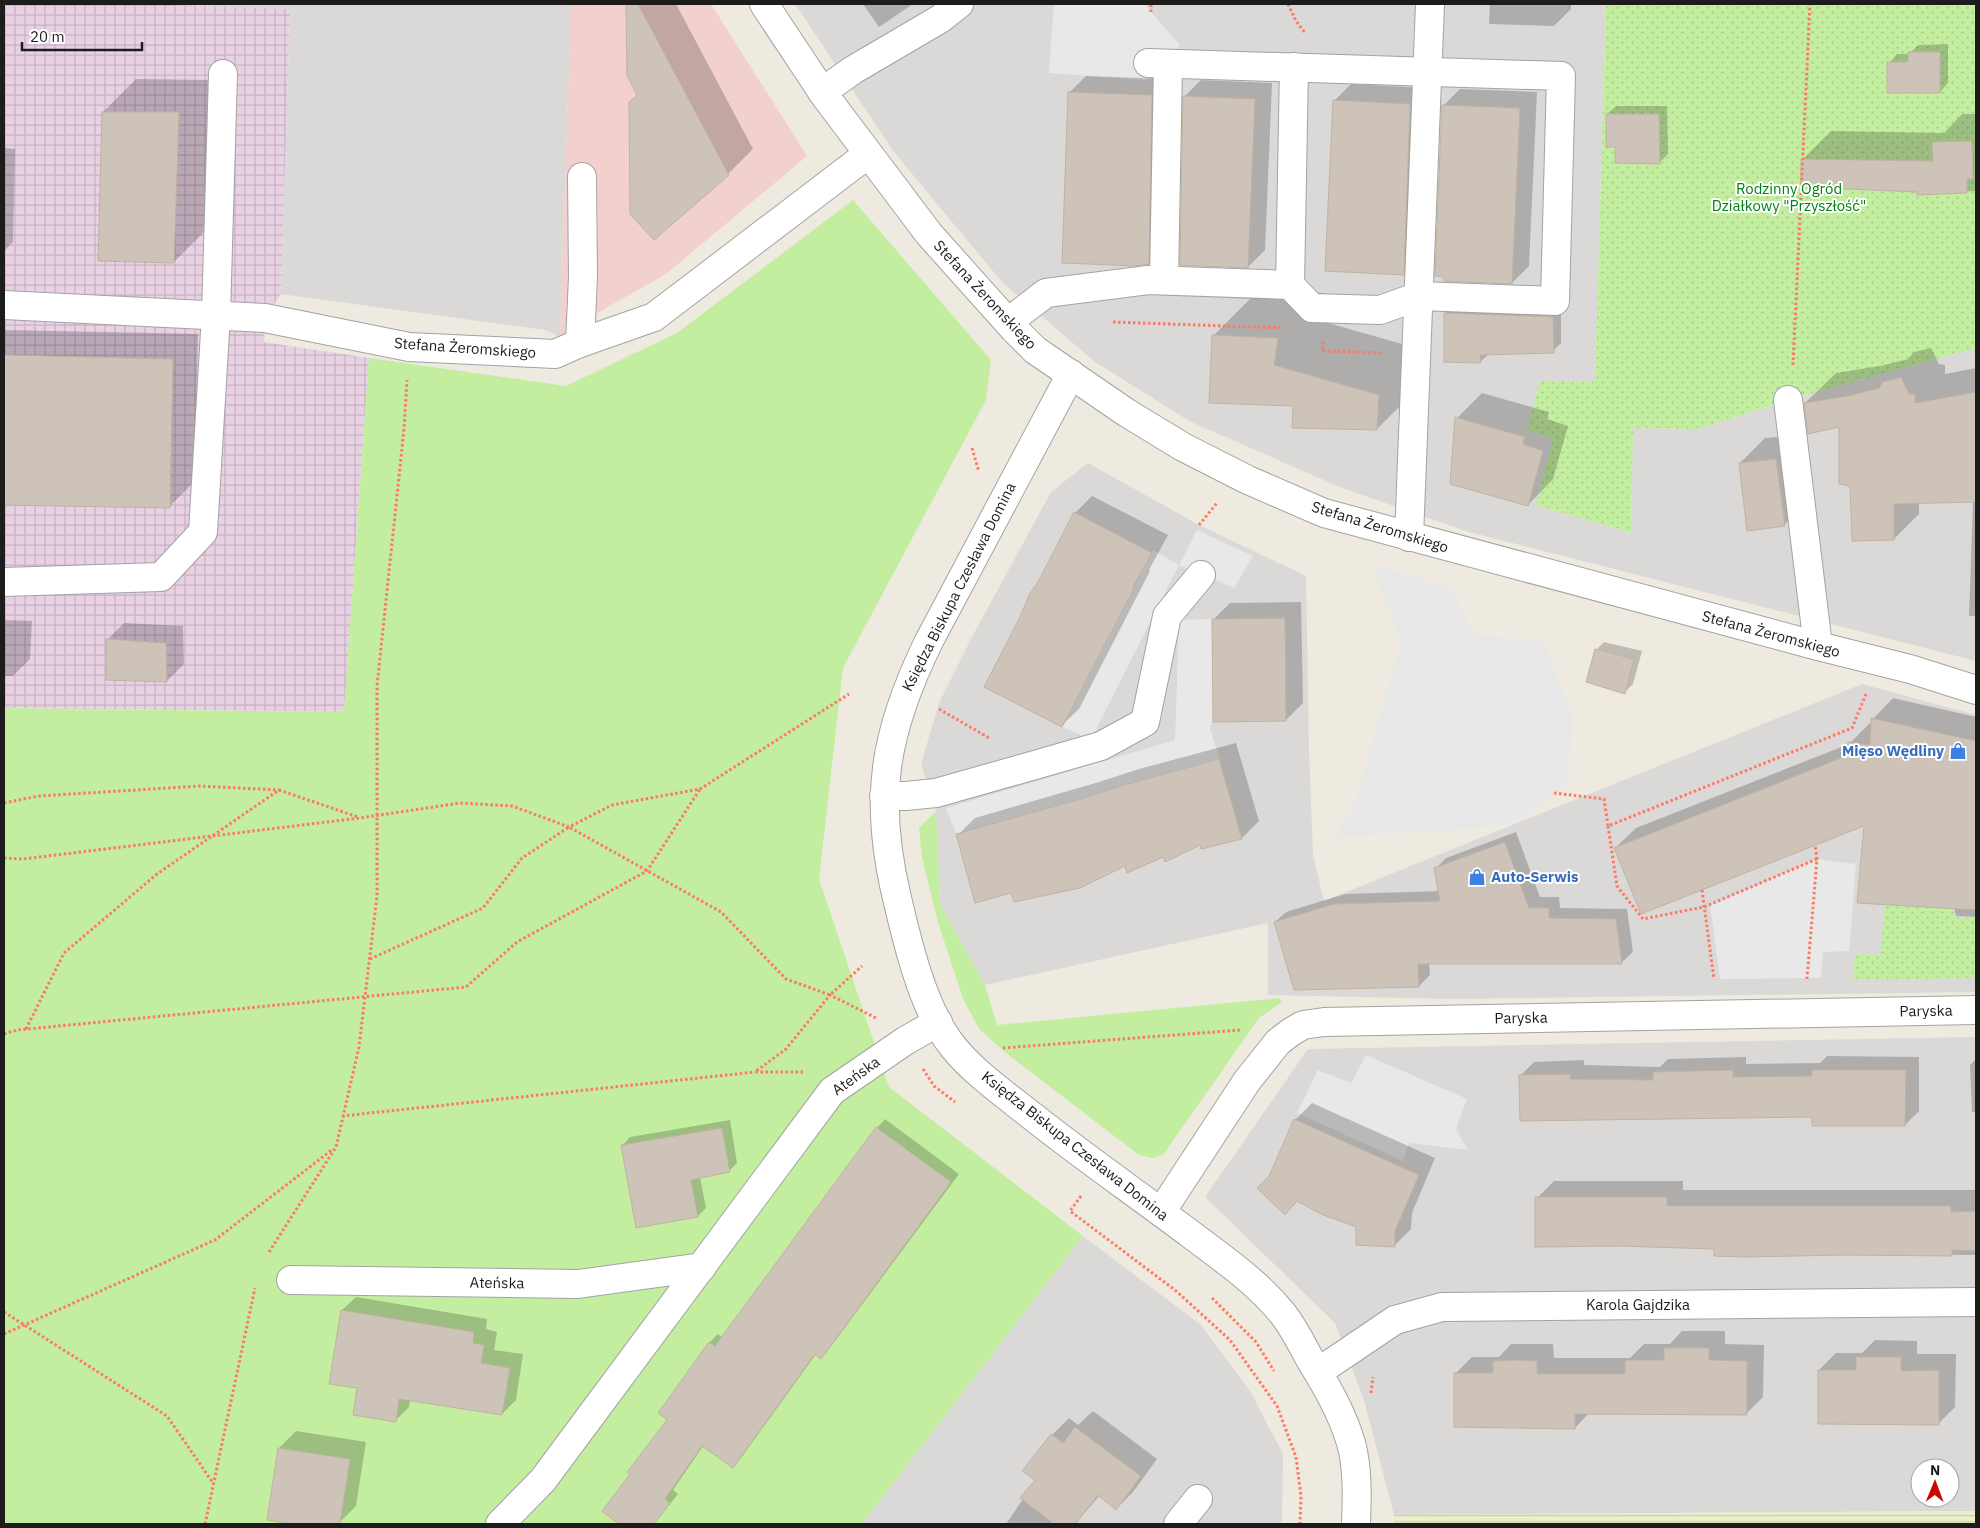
<svg xmlns="http://www.w3.org/2000/svg" width="1980" height="1528" viewBox="0 0 1980 1528" font-family="'IBM Plex Sans',sans-serif">
  <style>
    .residential { fill: #dad9d8; fill-rule: evenodd }
    .commercial { fill: #f2d0cd }
    .industrial { fill: url(#industrial-grid) }
    .farmland { fill: url(#farmland-rules) }
    .grass { fill: #c3eea0 }
    .garden { fill: url(#garden-dots) }
    .parking { fill: #e8e8e8 }
    .shadow { fill: #0003 }
    .building { fill: #cec3b9; stroke: #c1b1a1 }
    .lines { fill: none; stroke-linecap: round; stroke-linejoin: round }
    .minor-casing { stroke: #a3a3a3; stroke-width: 30 }
    .path { stroke: #ff7860; stroke-width: 3; stroke-dasharray: 2.5 2.5; stroke-linecap: butt }
    .minor { stroke: #fff; stroke-width: 28 }
    .labels { text-anchor: middle; stroke-width: 4; stroke-linejoin: round; paint-order: stroke }
    .park-label { font-size: 15px; fill: #018212; stroke: #fff }
    .street-label { font-size: 15px; fill: #1c1c1c; stroke: #fff }
    .shop-label { font-size: 15px; font-weight: bold; fill: #366cbe; stroke: #fff; text-anchor: end }
  </style>
  <defs>
    <pattern id="industrial-grid" width="8" height="8" patternUnits="userSpaceOnUse" patternTransform="scale(1.25)"><rect width="8" height="8" fill="#e8d1e3"/><path d="M0 4h8M4 0v8" fill="none" stroke="#c6b3c2"/></pattern>
    <pattern id="farmland-rules" width="6" height="5" patternUnits="userSpaceOnUse" patternTransform="scale(1.25)"><rect width="6" height="5" fill="#ebf0c9"/><path d="M0 2.5h6" fill="none" stroke="#c9cdac"/></pattern>
    <pattern id="garden-dots" width="8" height="8" patternUnits="userSpaceOnUse" patternTransform="scale(1.25)"><rect width="8" height="8" fill="#c3eea0"/><path d="M2 2h.1M6 6h.1" fill="none" stroke="#a7cc89" stroke-width="1.8" stroke-linecap="round"/></pattern>
  </defs>
  <rect width="100%" height="100%" fill="#eeeae0"/>
  <g class="residential">
    <polygon points="140,4 571,4 560,337 545,330 281,294 290,10"/>
    <polygon points="795,4 1606,4 1595,382 1553,439 1537,505 1631,533 1633,428 1697,429 1805,395 1976,348 1976,661 1469,532 1342,488 1189,421 1095,362 1002,282 894,152"/>
    <polygon points="1088,463 1199,525 1306,576 1309,750 1313,855 1324,901 1862,684 1976,715 1976,992 1449,999 1268,995 1268,923 985,985 940,904 936,811 921,764 939,703 973,635 1051,492"/>
    <path d="M1976 1037V1511L1394 1515 1364 1400 1335 1323 1205 1197 1308 1049ZM1920 1468H1950V1498H1920Z"/>
    <polygon points="1083,1236 1201,1325 1250,1391 1283,1454 1282,1524 862,1524"/>
  </g>
  <polygon class="commercial" points="571,4 711,4 807,156 666,274 599,312 560,337"/>
  <polygon class="industrial" points="4,4 140,4 290,9 281,294 265,318 264,342 369,358 344,712 4,708"/>
  <polygon class="farmland" points="1976,1511 1976,1524 1394,1524 1394,1515"/>
  <g class="grass">
    <polygon points="853,200 991,360 986,400 843,668 819,879 889,1087 1083,1236 862,1524 4,1524 4,708 344,712 369,358 566,386 677,333"/>
    <polygon points="936,811 940,904 985,985 997,1025 1279,998 1282,1002 1259,1018 1163,1155 1152,1158 1139,1155 1006,1053 980,1030 963,999 938,922 922,857 919,828"/>
  </g>
  <g class="garden">
    <polygon points="1606,4 1976,4 1976,348 1805,395 1697,429 1633,428 1631,533 1536,505 1553,439 1527,430 1540,381 1595,382"/>
    <polygon points="1952,903 1955,917 1976,918 1976,978 1853,980 1855,954 1880,955 1885,905 1902,906"/>
  </g>
  <g class="parking">
    <polygon points="1054,4 1144,4 1180,45 1146,80 1049,73"/>
    <polygon points="1197,530 1253,556 1234,588 1179,565 1091,739 1062,727 1153,550 1179,565"/>
    <polygon points="1372,565 1451,588 1474,634 1544,642 1572,715 1569,783 1512,825 1334,838 1355,802 1401,642"/>
    <polygon points="1212,619 1214,707 1210,729 1220,760 956,834 946,808 1175,740 1179,620"/>
    <polygon points="1817,859 1856,864 1849,951 1823,952 1821,978 1720,979 1710,905"/>
    <polygon points="1366,1055 1467,1099 1456,1129 1468,1150 1409,1143 1403,1161 1297,1113 1318,1070 1351,1083"/>
  </g>
  <g class="shadow">
    <polygon points="627,4 676,4 753,149 728,174 638,94 629,74"/>
    <polygon points="863,4 913,4 879,27"/>
    <polygon points="1490,4 1571,4 1571,9 1554,26 1489,24"/>
    <polygon points="1948,44 1948,83 1940,92 1889,63 1897,54 1909,54 1918,45"/>
    <polygon points="1086,76 1168,79 1165,246 1148,263 1069,93"/>
    <polygon points="136,79 211,80 207,229 174,262 103,112"/>
    <polygon points="1201,80 1272,83 1265,250 1248,267 1184,97"/>
    <polygon points="1351,84 1427,88 1420,257 1403,274 1334,101"/>
    <polygon points="1460,89 1537,92 1529,266 1512,283 1445,276 1443,106"/>
    <polygon points="1616,106 1667,106 1668,154 1660,162 1616,146 1607,114"/>
    <polygon points="1962,114 1976,114 1976,191 1918,194 1918,190 1803,159 1831,131 1944,133"/>
    <polygon points="4,148 15,149 13,242 4,251"/>
    <polygon points="1258,291 1323,293 1318,320 1423,350 1422,384 1377,429 1294,404 1213,336"/>
    <polygon points="1454,305 1561,309 1561,343 1553,351 1489,354 1480,362 1445,313"/>
    <polygon points="4,330 198,334 194,482 169,507 4,503"/>
    <polygon points="1931,348 1939,364 1945,365 1945,374 1976,368 1976,446 1840,473 1841,426 1805,403 1836,373 1880,366 1908,359 1914,352"/>
    <polygon points="1482,393 1549,412 1547,419 1568,426 1553,479 1528,505 1457,418"/>
    <polygon points="1801,435 1810,500 1784,525 1740,463 1765,438"/>
    <polygon points="1919,481 1919,514 1894,539 1853,540"/>
    <polygon points="1092,496 1168,535 1149,570 1150,571 1079,709 1062,725 1039,583 1075,513"/>
    <polygon points="1976,498 1976,616 1969,616 1973,502"/>
    <polygon points="1301,602 1303,703 1286,720 1213,620 1230,603"/>
    <polygon points="4,620 32,621 30,659 13,676 4,676"/>
    <polygon points="124,623 183,626 184,664 167,681 107,640"/>
    <polygon points="1604,642 1642,651 1633,684 1625,692 1596,650"/>
    <polygon points="1893,698 1976,717 1976,917 1956,916 1954,907 1865,824 1615,848 1636,828 1849,744 1870,723 1872,723 1873,719"/>
    <polygon points="1236,743 1259,821 1242,838 1202,848 1201,843 1164,856 1012,891 958,835 975,818 1099,782 1139,769"/>
    <polygon points="1516,832 1540,897 1559,897 1560,908 1627,909 1633,952 1622,962 1429,962 1430,975 1419,986 1275,922 1286,912 1345,894 1440,891 1435,869 1446,858"/>
    <polygon points="1827,1056 1919,1057 1919,1111 1905,1125 1813,1116 1520,1076 1534,1062 1584,1060 1584,1065 1660,1067 1668,1059 1746,1057 1746,1064 1820,1063"/>
    <polygon points="1976,1059 1976,1112 1972,1112 1970,1065"/>
    <polygon points="1312,1103 1435,1158 1412,1213 1411,1229 1394,1246 1358,1227 1298,1200 1285,1213 1270,1176 1295,1120"/>
    <polygon points="885,1119 959,1174 829,1349 821,1357 816,1354 741,1458 733,1466 704,1445 673,1490 678,1494 654,1524 621,1524 603,1510 632,1474 669,1420 659,1413 710,1342 718,1334 723,1338 877,1128"/>
    <polygon points="730,1120 737,1163 729,1171 700,1177 706,1208 698,1216 622,1146 630,1137"/>
    <polygon points="1554,1181 1683,1181 1683,1190 1976,1190 1976,1255 1845,1254 1715,1248 1537,1198"/>
    <polygon points="356,1297 487,1319 486,1329 497,1332 494,1350 523,1354 516,1400 502,1414 410,1399 409,1407 395,1421 342,1310"/>
    <polygon points="1682,1331 1725,1331 1725,1344 1764,1345 1763,1397 1746,1414 1589,1413 1575,1428 1455,1374 1472,1357 1499,1357 1511,1344 1553,1344 1554,1358 1630,1358 1644,1344 1670,1344"/>
    <polygon points="1875,1340 1917,1341 1917,1354 1956,1354 1955,1407 1938,1424 1819,1370 1836,1353 1862,1353"/>
    <polygon points="1093,1411 1157,1459 1133,1492 1116,1509 1100,1495 1075,1524 1006,1524 1036,1480 1052,1435 1069,1418 1078,1425"/>
    <polygon points="296,1431 366,1442 356,1506 339,1523 319,1520 314,1524 299,1524 268,1519 279,1448"/>
  </g>
  <g class="building">
    <polygon points="626,4 638,4 729,175 654,240 630,214 629,102 637,95 627,75"/>
    <polygon points="1908,52 1940,52 1940,93 1887,93 1887,62 1908,62"/>
    <polygon points="1068,92 1152,95 1149,264 1135,266 1062,263"/>
    <polygon points="1183,96 1255,99 1248,268 1180,265"/>
    <polygon points="1333,100 1410,104 1404,275 1325,271"/>
    <polygon points="1442,105 1520,108 1512,284 1444,281 1444,277 1435,276"/>
    <polygon points="102,112 179,112 174,263 98,261"/>
    <polygon points="1606,114 1659,114 1660,164 1615,163 1615,147 1606,147"/>
    <polygon points="1972,141 1973,179 1967,179 1967,193 1917,195 1917,192 1801,187 1801,159 1933,161 1932,142"/>
    <polygon points="1444,313 1553,317 1554,353 1480,355 1481,363 1444,362"/>
    <polygon points="1212,335 1278,338 1274,365 1379,395 1377,430 1292,428 1293,406 1209,403"/>
    <polygon points="4,355 173,359 170,508 4,505"/>
    <polygon points="1901,377 1909,394 1915,394 1915,403 1976,392 1976,502 1894,504 1894,540 1852,541 1850,486 1839,484 1839,427 1808,434 1804,403 1848,396 1879,388 1883,382"/>
    <polygon points="1455,417 1525,437 1523,444 1543,451 1528,506 1450,484"/>
    <polygon points="1776,459 1785,526 1747,531 1739,463"/>
    <polygon points="1074,512 1152,553 1133,587 1134,588 1062,727 984,687 1020,617 1029,595 1038,582"/>
    <polygon points="1285,618 1286,721 1213,722 1212,619"/>
    <polygon points="106,639 166,643 167,682 106,680"/>
    <polygon points="1595,649 1634,659 1625,694 1586,682"/>
    <polygon points="1871,718 1976,741 1976,910 1857,903 1864,826 1641,914 1614,848 1846,756 1848,742 1870,745"/>
    <polygon points="1219,759 1242,839 1201,849 1200,845 1165,862 1163,857 1127,873 1125,866 1080,888 1014,902 1011,893 975,903 956,834 1081,799 1121,786"/>
    <polygon points="1505,842 1529,908 1549,908 1549,918 1616,919 1622,964 1418,964 1419,987 1294,990 1274,922 1334,904 1440,901 1434,868"/>
    <polygon points="1733,1070 1733,1077 1812,1076 1812,1070 1906,1070 1905,1126 1812,1126 1812,1117 1520,1121 1519,1075 1571,1074 1570,1079 1653,1080 1653,1072"/>
    <polygon points="1294,1119 1419,1175 1395,1231 1395,1247 1356,1245 1356,1227 1321,1214 1297,1201 1285,1215 1257,1188 1269,1176"/>
    <polygon points="876,1127 951,1182 821,1359 815,1354 733,1468 702,1446 665,1499 670,1503 654,1524 619,1524 602,1511 630,1474 627,1472 667,1420 658,1413 709,1342 715,1346"/>
    <polygon points="722,1128 730,1172 691,1180 698,1217 636,1228 621,1145"/>
    <polygon points="1535,1197 1667,1197 1667,1206 1951,1206 1951,1212 1976,1211 1976,1251 1952,1250 1952,1256 1845,1255 1744,1257 1714,1256 1714,1249 1619,1246 1535,1247"/>
    <polygon points="341,1310 474,1332 473,1343 484,1345 481,1363 510,1368 502,1415 399,1399 396,1422 353,1415 357,1388 329,1384"/>
    <polygon points="1664,1348 1709,1348 1709,1360 1747,1361 1747,1415 1575,1414 1575,1429 1454,1427 1454,1373 1493,1373 1493,1361 1515,1360 1537,1361 1537,1374 1625,1374 1625,1360 1664,1360"/>
    <polygon points="1856,1357 1901,1357 1901,1371 1939,1370 1939,1425 1818,1424 1818,1370 1856,1370"/>
    <polygon points="1075,1427 1141,1476 1116,1510 1098,1495 1075,1524 1054,1524 1020,1498 1035,1480 1022,1471 1051,1434 1063,1443"/>
    <polygon points="278,1448 350,1459 340,1524 291,1524 267,1520"/>
  </g>
  <g class="lines">
    <g class="minor-casing">
      <g id="minor">
        <polyline points="764,4 825,96 929,234 1014,329 1035,350 1127,413 1183,447 1248,480 1324,513 1818,646 1910,669 1976,690"/>
        <polyline points="822,92 853,70 940,19 959,4"/>
        <polyline points="1164,280 1168,64"/>
        <polyline points="1290,285 1294,67"/>
        <polyline points="4,305 265,318 409,347 555,354 580,343 654,317 868,154"/>
        <polyline points="1008,322 1046,293 1148,280 1290,285 1312,308 1380,310 1419,296 1555,301 1561,76 1148,63"/>
        <polyline points="580,343 583,277 582,177"/>
        <path d="M1071 374 929 641C884 733 873 798 897 898 907 941 922 1004 948 1040 967 1068 1006 1095 1032 1116 1085 1158 1140 1196 1193 1236 1225 1260 1258 1283 1283 1314 1294 1328 1302 1345 1311 1361 1327 1387 1342 1413 1351 1443 1358 1468 1357 1498 1356 1524"/>
        <polyline points="1788,400 1818,646"/>
        <polyline points="1409,537 1430,4"/>
        <polyline points="4,582 161,577 203,532 216,315 223,74"/>
        <polyline points="884,796 906,796 936,793 1035,765 1101,746 1145,722 1167,616 1201,575"/>
        <polyline points="1161,1212 1247,1081 1278,1042 1291,1032 1303,1025 1324,1022 1976,1010"/>
        <polyline points="291,1280 578,1284 702,1267"/>
        <polyline points="1318,1372 1395,1320 1442,1307 1976,1302"/>
        <polyline points="500,1524 543,1480 832,1091 905,1041 938,1022"/>
        <polyline points="1178,1524 1198,1499"/>
      </g>
    </g>
    <g class="path">
      <polyline points="1288,4 1296,21 1305,33"/>
      <polyline points="1151,12 1151,4"/>
      <polyline points="1113,322 1282,328"/>
      <polyline points="1323,342 1322,351 1382,353"/>
      <polyline points="1793,365 1810,4"/>
      <polyline points="972,448 979,472"/>
      <polyline points="1199,525 1217,503"/>
      <polyline points="939,709 991,739"/>
      <polyline points="1554,793 1604,799 1608,826"/>
      <polyline points="4,803 39,796 200,786 279,790"/>
      <polyline points="4,858 23,859 360,818 460,803 512,806 569,827 612,805 700,789 849,694"/>
      <polyline points="1817,859 1704,907 1643,919 1617,886 1608,826 1852,728 1866,694"/>
      <polyline points="1702,890 1714,979"/>
      <polyline points="370,959 483,908 522,858 569,827 721,912 786,979 830,995 862,966"/>
      <polyline points="1807,979 1817,859 1815,845"/>
      <polyline points="26,1029 64,953 157,874 279,790 358,817"/>
      <polyline points="4,1034 17,1030 466,987 517,942 647,871 700,789"/>
      <polyline points="1003,1048 1241,1030"/>
      <polyline points="923,1069 934,1086 955,1102"/>
      <polyline points="803,1072 755,1072 786,1049 830,995 876,1018"/>
      <polyline points="342,1116 755,1072"/>
      <polyline points="1081,1196 1070,1211 1175,1290 1230,1340 1277,1406 1296,1457 1301,1496 1300,1524"/>
      <polyline points="269,1252 336,1147 359,1047 377,896 377,686 404,429 407,380"/>
      <polyline points="1212,1298 1256,1342 1274,1371"/>
      <polyline points="4,1312 167,1416 213,1483"/>
      <polyline points="4,1334 215,1240 333,1149"/>
      <polyline points="1371,1393 1373,1377"/>
      <polyline points="205,1524 255,1288"/>
    </g>
    <use href="#minor" class="minor"/>
  </g>
  <defs>
    <g id="shop-bare" transform="scale(1.35)"><path d="M-5-2.5h2.3a2.7 3.5 0 0 1 5.4 0H5L5.5 6h-11ZM-1.5-2.5h3a1.5 2.3 0 0 0-3 0Z" fill="#3f7fe0" stroke="#fff" stroke-width="2.5" paint-order="stroke"/></g>
  </defs>
  <g fill-rule="evenodd">
    <use href="#shop-bare" x="1958" y="751"/>
    <use href="#shop-bare" x="1477" y="877"/>
  </g>
  <g class="labels">
    <g class="park-label">
      <text x="1789" y="194">Rodzinny Ogród<tspan x="1789" dy="17">Działkowy "Przyszłość"</tspan></text>
    </g>
    <g class="street-label">
      <text transform="translate(985 295) rotate(47)" y="5">Stefana Żeromskiego</text>
      <text transform="translate(465 348) rotate(4)" y="5">Stefana Żeromskiego</text>
      <text transform="translate(1380 527) rotate(17)" y="5">Stefana Żeromskiego</text>
      <text transform="translate(959 587) rotate(-63)" y="5">Księdza Biskupa Czesława Domina</text>
      <text transform="translate(1771 634) rotate(15)" y="5">Stefana Żeromskiego</text>
      <text transform="translate(1926 1011) rotate(-1)" y="5">Paryska</text>
      <text transform="translate(1521 1018) rotate(-1)" y="5">Paryska</text>
      <text transform="translate(856 1076) rotate(-36)" y="5">Ateńska</text>
      <text transform="translate(1075 1146) rotate(38)" y="5">Księdza Biskupa Czesława Domina</text>
      <text transform="translate(497 1283) rotate(1)" y="5">Ateńska</text>
      <text x="1638" y="1310">Karola Gajdzika</text>
    </g>
    <g class="shop-label">
      <text x="1944" y="756">Mięso Wędliny</text>
      <text x="1491" y="882" text-anchor="start">Auto-Serwis</text>
    </g>
  </g>
  <rect width="1980" height="1528" fill="none" stroke="#1c1c1c" stroke-width="10"/>
  <g transform="translate(1935 1483) rotate(1)"><circle r="24" fill="#ffffff" stroke="#a4a4a4"/>
  <path d="M0-4L9 19L0 12L-9 19Z" fill="#c70900"/>
  <text y="-8" font-size="14" font-weight="bold" text-anchor="middle" fill="#1c1c1c">N</text>
  </g>
  <path d="M22 42v8h120v-8" fill="none" stroke="#1c1c1c" stroke-width="2.5"/>
  <text x="30" y="42" font-size="15" fill="#1c1c1c" stroke="#ffffff" stroke-width="4" paint-order="stroke">20 m</text>
</svg>
